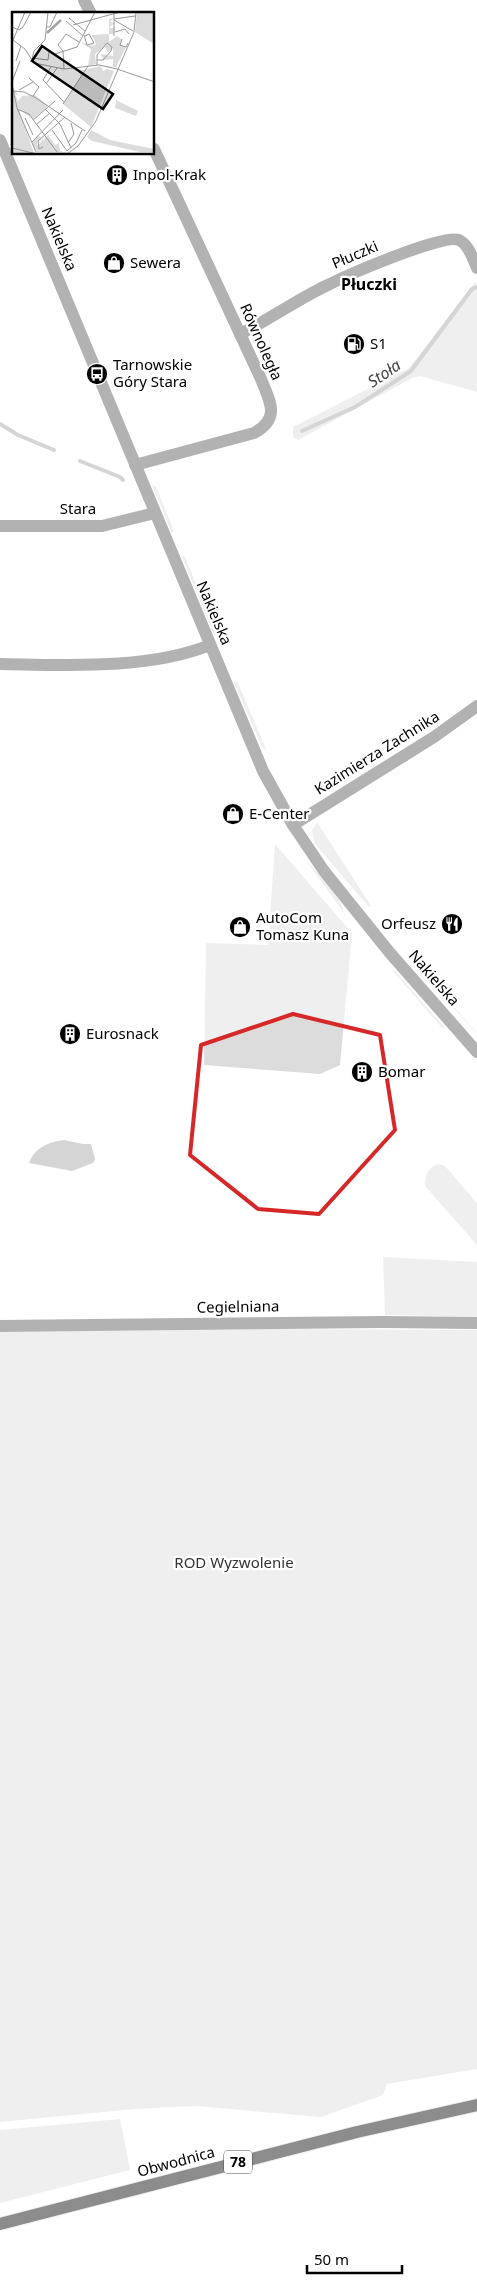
<svg xmlns="http://www.w3.org/2000/svg" width="477" height="2285" viewBox="0 0 477 2285" font-family="'Noto Sans',sans-serif">
  <style>
    .green { fill: #dcdcdc }
    .water { fill: #a3a3a3 }
    .lines { fill: none; stroke-linecap: round; stroke-linejoin: round }
    .stream { stroke: #a3a3a3; stroke-width: 4 }
    .major-casing { stroke: #dbdbdb; stroke-width: 14 }
    .minor { stroke: #555; stroke-width: 12 }
    .major { stroke: #000; stroke-width: 12 }
    .marked { fill: none; stroke: #d62828; stroke-width: 4; stroke-linejoin: round }
    .labels { text-anchor: middle; stroke-width: 4.5; stroke-linejoin: round; paint-order: stroke }
    .shield { fill: #fff; stroke: #4c4c4c; stroke-width: 1 }
    .shield-label { font-size: 14px; font-weight: bold; fill: #000 }
    .poi-label { font-size: 15px; fill: #000; stroke: #fff; text-anchor: start }
    .street-label { font-size: 15px; fill: #000; stroke: #fff }
    .park-label { font-size: 15px; fill: #333; stroke: #fff }
    .neighbourhood-label { font-size: 16px; font-weight: bold; fill: #000; stroke: #fff }
    .water-label { font-size: 16px; font-style: italic; fill: #444; stroke: #fff }
    .inset-river { fill: none; stroke: #a3a3a3; stroke-width: 2.5 }
    .inset-road { fill: none; stroke: #999; stroke-width: 1 }
    .view { fill: #000; fill-opacity: 0.15; stroke: #000; stroke-width: 2.5 }
    .inset-edge { fill: none; stroke: #000; stroke-width: 2.5 }
  </style>
  <rect width="100%" height="100%" fill="#fff"/>
  <g class="green">
    <polygon points="475,282 477,287 477,392 420,376 412,378 298,440 293,437 293,427 409,368"/>
    <polygon points="152,485 156,487 174,531 172,533"/>
    <polygon points="184,555 218,636 214,635 182,557"/>
    <polygon points="237,681 267,751 262,747 234,683"/>
    <polygon points="317,822 371,906 369,907 315,844 312,830"/>
    <polygon points="275,844 352,933 340,1065 320,1074 204,1065 206,943 268,945"/>
    <path d="M306 860C315 871 344 899 343 912Z"/>
    <polygon points="413,960 477,1033 477,1034 412,961"/>
    <polygon points="392,970 394,970 444,1027 443,1029"/>
    <path d="M439 1164 445 1166 477 1203V1245L425 1186C424 1176 429 1166 439 1164Z"/>
    <polygon points="383,1257 477,1262 477,1317 385,1315"/>
    <polygon points="274,1329 477,1330 477,2069 387,2084 383,2095 321,2117 195,2106 135,2109 0,2122 0,1332"/>
    <polygon points="120,2119 130,2170 0,2203 0,2130"/>
  </g>
  <path class="water" d="M64 1140 83 1144H91L95 1159 93 1163 72 1171 29 1163C35 1147 49 1142 64 1140Z"/>
  <g class="lines">
    <g class="stream">
      <polyline points="0,424 18,435 54,450"/>
      <polyline points="302,431 355,407 411,371 472,289 477,287"/>
      <polyline points="80,461 120,477 123,480"/>
    </g>
    <g class="major-casing">
      <polyline id="major" points="0,2224 357,2132 477,2105"/>
    </g>
    <g class="minor">
      <polyline points="84,0 91,14"/>
      <polyline points="0,140 263,771 293,825 324,871 390,953 477,1052"/>
      <path d="M240 334C271 319 299 298 330 284 348 275 444 233 459 240 469 245 473 259 477 268"/>
      <path d="M135 465 254 433C281 418 270 402 261 379L154 149"/>
      <polyline points="0,526 102,526 155,513"/>
      <path d="M0 664C66 665 148 670 210 645"/>
      <polyline points="293,825 434,737 477,706"/>
      <polyline points="0,1326 383,1322 477,1323"/>
    </g>
    <use href="#major" class="major"/>
  </g>
  <path d="M0 0H477V2285H0ZM293 1014 380 1035 395 1130 319 1214 258 1209 190 1155 201 1045Z" fill="#fff" fill-opacity=".55" fill-rule="evenodd"/>
  <path class="marked" d="M293 1014 380 1035 395 1130 319 1214 258 1209 190 1155 201 1045Z"/>
  <defs>
    <g id="building-disc" transform="scale(1.125)"><circle r="9.5" fill="#000" stroke="#fff"/><path d="M-4-6H4V6H1V3H-1V6H-4ZM-2.5-4.3h1.7v1.8h-1.7ZM.8-4.3h1.7v1.8H.8ZM-2.5-1h1.7V.8h-1.7ZM.8-1h1.7V.8H.8Z" fill="#fff"/></g>
    <g id="shop-disc" transform="scale(1.125)"><circle r="9.5" fill="#000" stroke="#fff"/><path d="M-5-2.5h2.3a2.7 3.5 0 0 1 5.4 0H5L5.5 6h-11ZM-1.5-2.5h3a1.5 2.3 0 0 0-3 0Z" fill="#fff"/></g>
    <g id="fuel-disc" transform="scale(1.125)"><circle r="9.5" fill="#000" stroke="#fff"/><path d="M-5.5-6h7V0h2V4h1.3V-2.5L3-4.5l.8-.8L6-3V5H2.5V1h-1V6h-7ZM-4.2-4.7v3.2H.2V-4.7Z" fill="#fff"/></g>
    <g id="bus-disc" transform="scale(1.125)"><circle r="9.5" fill="#000" stroke="#fff"/><path d="M-5-6H5V4H4V6H2V4H-2V6H-4V4H-5ZM-3.5-4V0h7V-4ZM-3.5 1.2v1.5H-2V1.2ZM2 1.2v1.5H3.5V1.2Z" fill="#fff"/></g>
    <g id="restaurant-disc" transform="scale(1.125)"><circle r="9.5" fill="#000" stroke="#fff"/><path d="M-5-6h1v4h1v-4h1v4h1v-4h1v5L-1.5 .5V6h-2V.5L-5-1ZM5-6V6H3V1.5H1.5Q1.5-4 5-6Z" fill="#fff"/></g>
  </defs>
  <g fill-rule="evenodd">
    <use href="#building-disc" x="117" y="175"/>
    <use href="#shop-disc" x="114" y="263"/>
    <use href="#fuel-disc" x="354" y="344"/>
    <use href="#bus-disc" x="97" y="374"/>
    <use href="#shop-disc" x="233" y="814"/>
    <use href="#restaurant-disc" x="452" y="924"/>
    <use href="#shop-disc" x="240" y="927"/>
    <use href="#building-disc" x="70" y="1034"/>
    <use href="#building-disc" x="362" y="1072"/>
  </g>
  <g class="labels">
    <rect class="shield" x="224" y="2150.5" width="28" height="23" rx="4"/>
    <g class="shield-label">
      <text x="238" y="2167">78</text>
    </g>
    <g class="poi-label">
      <text x="133" y="180">Inpol-Krak</text>
      <text x="130" y="268">Sewera</text>
      <text x="370" y="349">S1</text>
      <text x="113" y="370">Tarnowskie<tspan x="113" dy="17">Góry Stara</tspan></text>
      <text x="249" y="819">E-Center</text>
      <text x="256" y="923">AutoCom<tspan x="256" dy="17">Tomasz Kuna</tspan></text>
      <text x="436" y="929" text-anchor="end">Orfeusz</text>
      <text x="86" y="1039">Eurosnack</text>
      <text x="378" y="1077">Bomar</text>
    </g>
    <g class="street-label">
      <text transform="translate(59 239) rotate(67)" y="5">Nakielska</text>
      <text transform="translate(355 255) rotate(-23)" y="5">Płuczki</text>
      <text transform="translate(261 342) rotate(66)" y="5">Równoległa</text>
      <text x="78" y="514">Stara</text>
      <text transform="translate(214 613) rotate(67)" y="5">Nakielska</text>
      <text transform="translate(377 753) rotate(-32)" y="5">Kazimierza Zachnika</text>
      <text transform="translate(434 978) rotate(49)" y="5">Nakielska</text>
      <text transform="translate(238 1307) rotate(-1)" y="5">Cegielniana</text>
      <text transform="translate(176 2162) rotate(-15)" y="5">Obwodnica</text>
    </g>
    <g class="park-label">
      <text x="234" y="1568">ROD Wyzwolenie</text>
    </g>
    <g class="neighbourhood-label">
      <text x="369" y="290">Płuczki</text>
    </g>
    <g class="water-label">
      <text transform="translate(384 373) rotate(-34)" y="6">Stoła</text>
    </g>
  </g>
  <g transform="translate(12 12)">
    <rect width="142" height="142" fill="#fff"/>
    <path d="M125 0H142V32L123 20ZM102 6 98 10 102 11 97 16H102V22H97V30L105 24 109 27 108 33 114 35 104 55 95 54H101V47L91 48 89 42 101 44V36L96 40 93 35 83 42 84 52 76 54 79 37 68 30 82 34 84 32 80 23 97 22V7ZM89 54 91 59 95 57 102 59 79 115 51 92 69 64 66 59ZM0 74 7 84 3 82 6 89 10 84 23 83 36 94 21 107 7 97 22 142H0ZM104 88 126 99 124 104 103 96ZM79 118 98 128 142 137V140H128L80 129 75 125ZM26 123 29 126 25 131V134L36 123 43 133 47 131 48 139 56 141 25 140 20 131Z" fill="#dcdcdc"/>
    <path class="inset-river" d="M35 21 49 8"/>
    <path class="inset-road" d="M57 6 73 19M102 7 123 4M102 8 121 19M54 9 71 24M61 13 108 0M0 15 7 18 11 15 19 0M34 15H38L45 0M103 20 113 17 117 22M72 23 75 33 82 31 77 22 73 24M102 24V0M110 27 108 33 114 35 116 31M1 28 13 37 22 51 52 57 87 53 105 57M1 28 13 0M21 46 36 48M20 47 22 39 33 28 36 0M36 48 37 40 43 42 65 35 83 0M85 48H91L99 39 100 35 95 31 85 43V53M4 49 9 34M39 55 31 68 52 90M52 57 51 39 46 33 54 22 67 30M105 57 143 70M17 66 27 75 21 84M0 70 8 49M0 72 5 96 24 140M34 72 45 56M7 78 21 70M1 79 12 80 24 86 73 119M51 92 76 54M5 97 17 102 45 140M33 97 48 112 59 136M13 106 21 123M21 108 43 89M25 112 38 101M40 118 55 139 64 131 70 118M20 130 51 98M56 131 62 122 59 111M31 135 27 137 26 129 53 105M0 136 25 142M55 142 66 134 84 109 122 20 124 0"/>
    <path class="view" d="M30 34 101 82 91 97 20 49Z"/>
    <rect width="142" height="142" class="inset-edge"/>
  </g>
  <path d="M307 2265v8h95v-8" fill="none" stroke="#000000" stroke-width="2.5"/>
  <text x="314" y="2265" font-size="15" fill="#000000" stroke="#ffffff" stroke-width="4" paint-order="stroke">50 m</text>
</svg>
